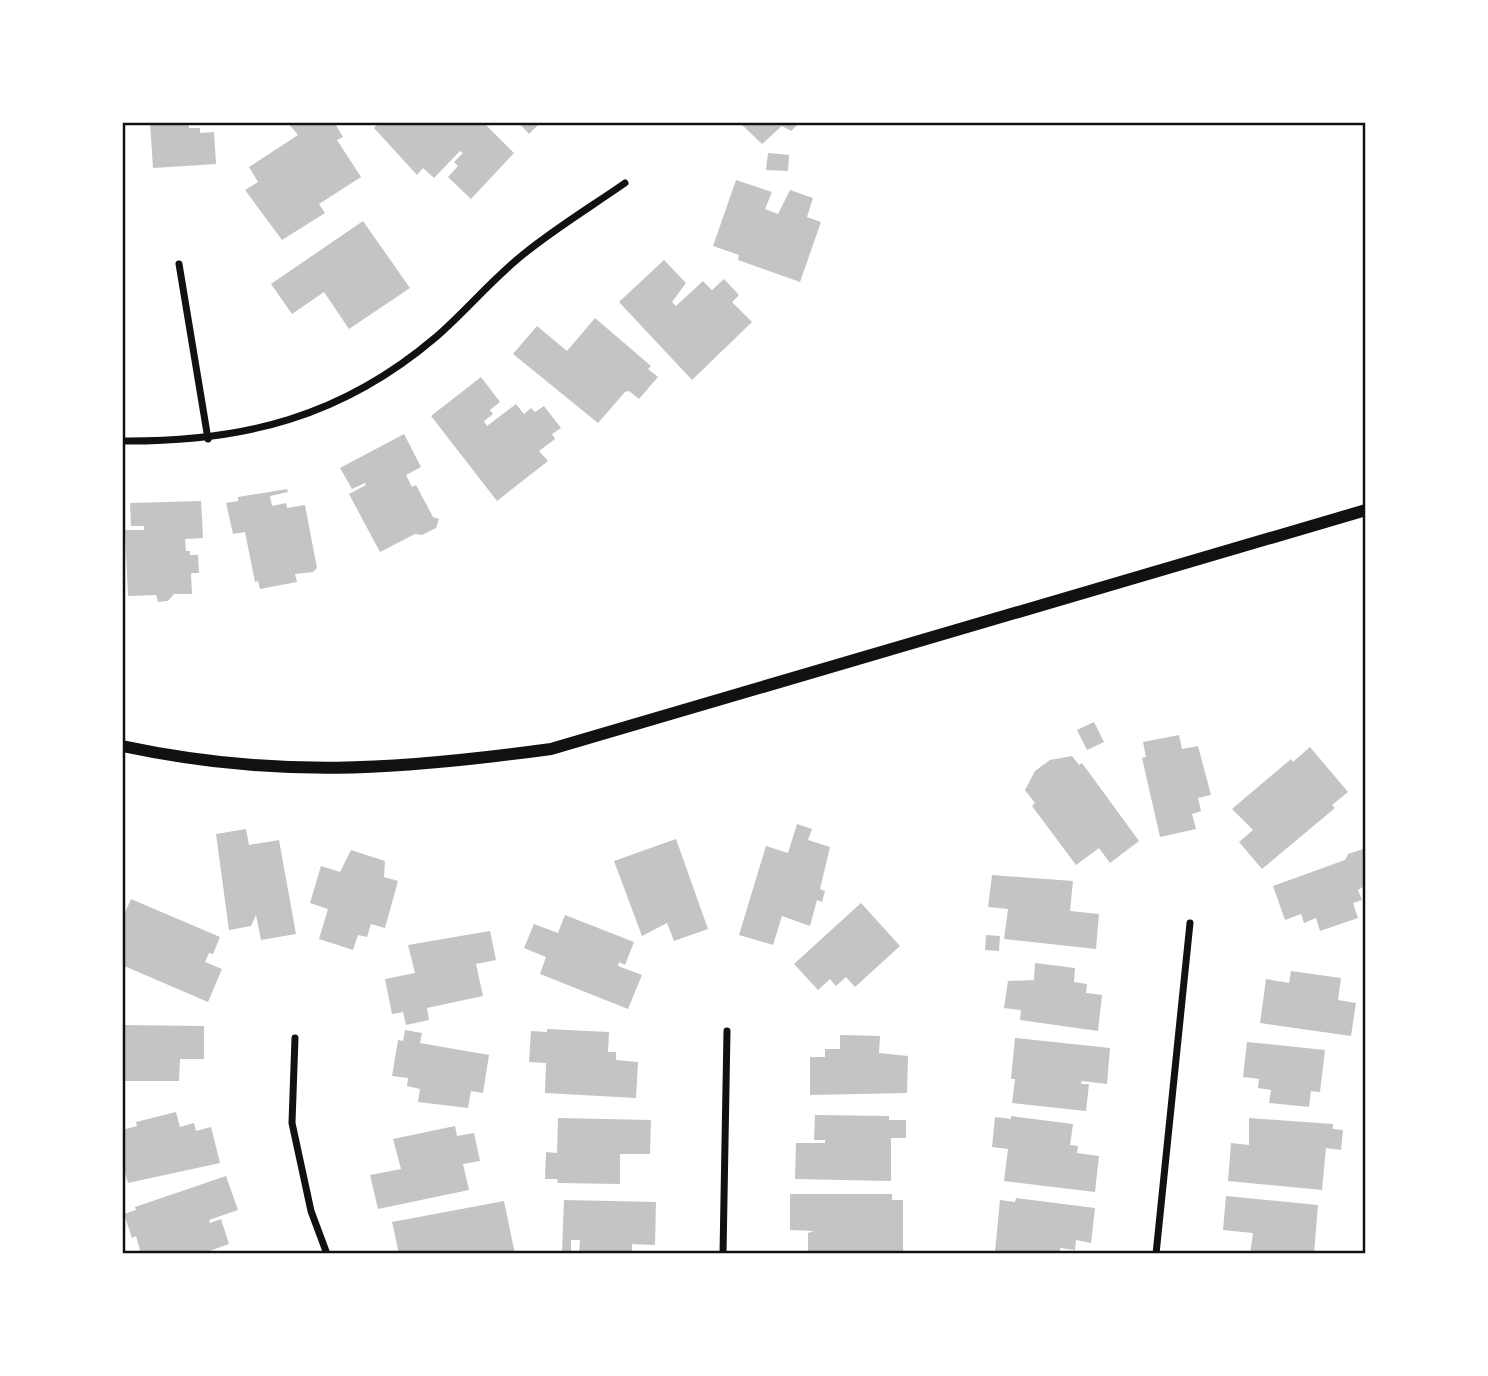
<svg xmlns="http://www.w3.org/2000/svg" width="1488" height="1376" viewBox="0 0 1488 1376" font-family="'Work Sans',sans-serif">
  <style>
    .building { fill: #c4c4c4 }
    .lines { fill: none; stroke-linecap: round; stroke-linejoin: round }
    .minor { stroke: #111; stroke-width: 7 }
    .tertiary { stroke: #111; stroke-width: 12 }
    .neatline { fill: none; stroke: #111; stroke-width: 2.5 }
  </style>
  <rect width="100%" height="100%" fill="#fff"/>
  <g class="building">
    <polygon points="150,122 188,122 189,128 200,128 200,133 214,132 216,164 153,168"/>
    <polygon points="287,122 334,122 343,137 337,140 361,177 319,204 325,213 282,240 245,190 258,182 249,167 298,135"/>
    <polygon points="379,122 483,122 514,153 471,199 448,177 458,166 454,162 463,153 460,151 434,178 423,168 417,175 374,128"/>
    <polygon points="518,122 541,122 529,134"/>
    <polygon points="739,122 800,122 791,131 782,126 762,144"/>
    <polygon points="768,153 789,155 788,171 766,170"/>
    <polygon points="736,180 772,192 765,209 778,214 790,190 813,198 807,217 821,222 800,282 738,260 739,255 713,246"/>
    <polygon points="363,221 410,288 349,329 324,292 292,314 271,284"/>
    <polygon points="664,260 686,283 672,302 676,306 703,281 712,290 724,279 739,295 732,302 752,322 692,380 619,302"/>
    <polygon points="595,318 651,366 648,369 658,377 639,399 629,391 625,392 598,423 513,354 537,326 567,351"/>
    <polygon points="481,377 500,402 490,410 493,414 484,421 487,426 516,404 524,414 531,408 535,412 544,406 561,428 552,434 555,439 539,451 548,461 497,501 431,416"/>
    <polygon points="404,434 421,467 406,475 412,487 416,485 433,517 439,519 436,528 422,535 415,534 380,552 349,494 366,485 365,483 352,489 340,468"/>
    <polygon points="287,489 288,492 270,496 272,506 286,503 287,508 305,505 317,568 313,572 295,574 297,582 260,589 258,581 255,582 245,532 233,534 226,503 238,501 238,497"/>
    <polygon points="201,501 203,538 185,539 186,551 190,551 190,555 198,555 199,573 191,573 192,594 174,594 168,601 158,602 156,595 128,596 125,530 144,530 144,526 131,526 130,503"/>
    <polygon points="1094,722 1104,742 1087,750 1077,730"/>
    <polygon points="1179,735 1182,749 1198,746 1211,795 1198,798 1201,811 1192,814 1196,829 1160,837 1142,758 1146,757 1143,742"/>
    <polygon points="1310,747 1348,792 1332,805 1335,808 1262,869 1239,842 1253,830 1232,809 1291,759 1293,762"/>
    <polygon points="1072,756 1079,765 1082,763 1139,841 1110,863 1099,848 1076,865 1032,806 1035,803 1025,790 1035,771 1050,760"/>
    <polygon points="797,824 812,829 808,840 830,847 820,889 825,891 822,902 817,900 810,926 782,916 773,945 739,935 766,846 788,853"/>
    <polygon points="246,829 249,845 279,840 296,934 261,940 256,915 251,926 229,930 216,834"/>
    <polygon points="676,839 708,929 674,941 667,923 642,936 614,861"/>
    <polygon points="1363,849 1366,885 1358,890 1362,900 1353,903 1358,918 1320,931 1316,918 1304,923 1301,914 1285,920 1273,886 1345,860 1348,854"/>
    <polygon points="351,850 385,861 384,877 398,881 385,928 371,924 367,937 358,935 353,950 319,939 328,909 310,903 321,866 340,872"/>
    <polygon points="992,875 1073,881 1070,911 1099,914 1096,949 1004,939 1008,909 988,907"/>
    <polygon points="131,899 220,937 213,954 209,953 205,962 222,969 208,1002 122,965 122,919"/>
    <polygon points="861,903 900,946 855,987 846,977 836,986 830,979 818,990 794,964"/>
    <polygon points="565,915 634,942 625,965 619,962 618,966 642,975 628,1009 540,974 546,957 524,948 534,924 558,933"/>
    <polygon points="490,931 496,960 476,964 483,996 427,1008 429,1020 406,1025 403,1012 392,1014 385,979 415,973 408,945"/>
    <polygon points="986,935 1000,936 999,951 985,950"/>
    <polygon points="1035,963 1075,968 1074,982 1087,984 1086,993 1102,995 1098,1031 1020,1020 1021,1010 1004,1008 1008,981 1034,980"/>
    <polygon points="1291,971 1341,978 1338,1000 1356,1003 1351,1036 1260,1023 1266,979 1289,983"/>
    <polygon points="122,1025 204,1026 204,1059 180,1059 179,1081 122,1081"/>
    <polygon points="547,1029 609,1032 608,1052 616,1052 616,1060 638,1062 636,1098 545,1093 546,1063 529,1062 531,1031 547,1032"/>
    <polygon points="405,1030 422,1033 420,1043 489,1055 483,1093 471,1091 468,1108 418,1102 420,1089 407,1086 408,1078 392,1076 398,1040 403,1041"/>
    <polygon points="840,1035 880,1036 879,1053 908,1056 907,1093 810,1095 810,1057 825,1057 825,1049 840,1049"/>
    <polygon points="1015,1038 1110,1048 1107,1084 1082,1081 1081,1084 1089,1084 1086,1111 1012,1103 1015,1079 1011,1079"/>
    <polygon points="1247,1042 1325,1050 1320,1092 1311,1091 1309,1107 1269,1103 1271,1090 1258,1088 1259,1079 1243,1077"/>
    <polygon points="176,1112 180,1127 194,1123 196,1131 211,1127 220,1163 128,1183 122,1162 122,1130 137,1126 136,1122"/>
    <polygon points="815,1115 889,1116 889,1120 906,1120 906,1138 891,1138 891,1181 795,1179 796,1143 825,1143 825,1140 814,1140"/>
    <polygon points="1011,1116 1073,1124 1070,1145 1078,1146 1077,1153 1099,1156 1095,1192 1004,1181 1008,1149 992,1147 995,1117 1011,1119"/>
    <polygon points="558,1118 651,1120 650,1154 620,1154 620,1184 558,1183 557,1179 545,1179 546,1152 557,1153"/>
    <polygon points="1249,1118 1333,1124 1333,1129 1343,1130 1341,1150 1326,1148 1322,1190 1228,1181 1231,1143 1249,1145"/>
    <polygon points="455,1126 457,1136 474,1133 480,1161 463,1164 469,1190 378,1209 370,1175 401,1169 393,1139"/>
    <polygon points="226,1176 238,1210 209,1220 210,1223 221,1219 229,1244 201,1254 141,1254 136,1236 132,1238 124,1214 136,1210 135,1207"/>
    <polygon points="790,1194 892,1194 892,1200 903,1200 903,1254 808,1254 808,1233 814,1231 790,1230"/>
    <polygon points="1226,1196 1318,1205 1314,1254 1250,1254 1253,1233 1223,1230"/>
    <polygon points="1016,1198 1095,1208 1091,1243 1076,1240 1075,1250 1060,1248 1060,1254 995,1252 1000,1200 1015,1202"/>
    <polygon points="564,1200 656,1202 655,1245 632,1244 632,1254 579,1254 580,1240 571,1240 571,1251 562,1251"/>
    <polygon points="504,1201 515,1254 399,1254 392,1222"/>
  </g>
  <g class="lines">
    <g class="minor">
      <polyline points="179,264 208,439"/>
      <path d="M122 441C244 442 342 417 436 337 467 310 493 278 525 253 556 228 592 206 625 183"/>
      <polyline points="295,1038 292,1123 311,1211 327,1254"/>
      <polyline points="723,1254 727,1031"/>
      <polyline points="1156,1254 1190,923"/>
    </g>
    <path class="tertiary" d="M122 746C277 779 397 770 551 749L1366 510"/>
  </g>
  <rect width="1488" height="1376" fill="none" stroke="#ffffff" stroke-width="248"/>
  <rect x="124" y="124" width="1240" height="1128" class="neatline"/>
</svg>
